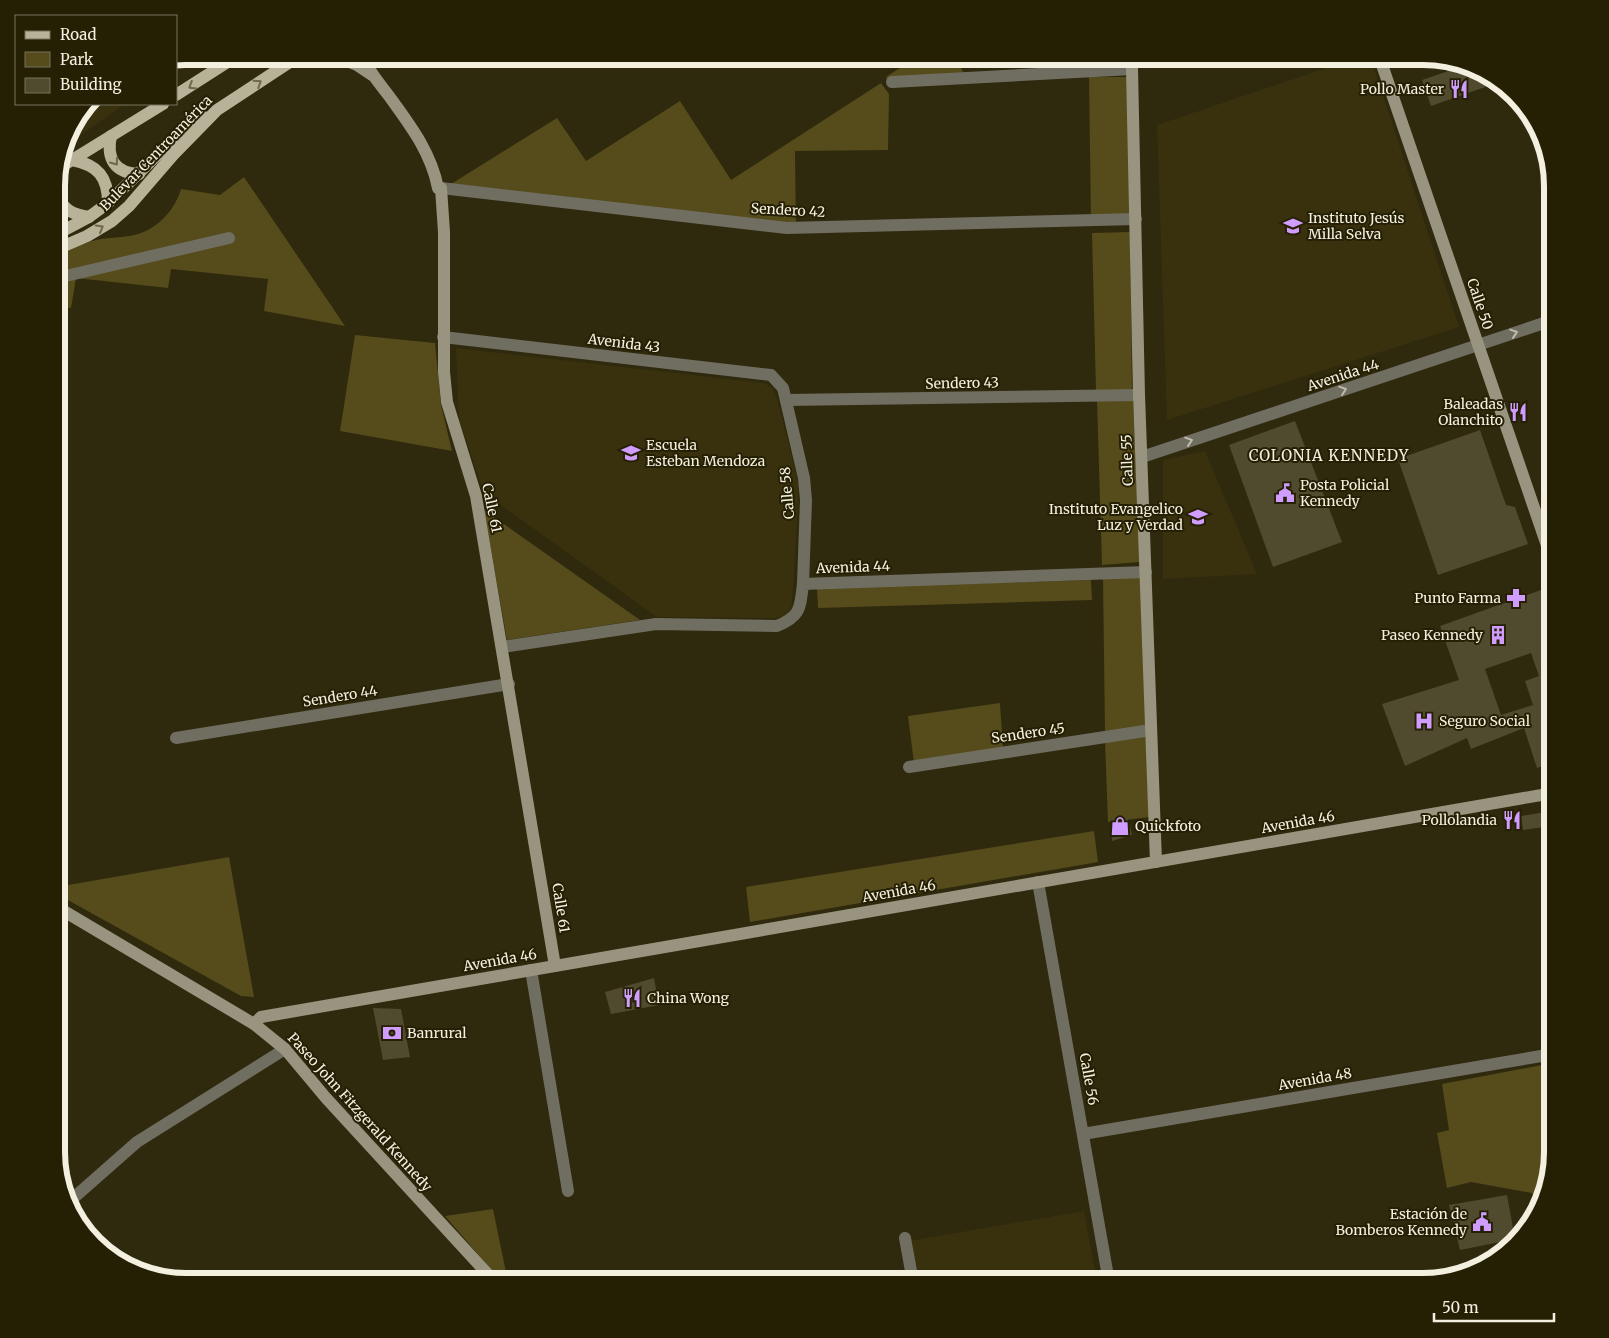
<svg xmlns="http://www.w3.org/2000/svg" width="1609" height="1338" viewBox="0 0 1609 1338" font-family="Merriweather,serif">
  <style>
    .built { fill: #39310d }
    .green { fill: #554b1b }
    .building { fill: #504a2e; fill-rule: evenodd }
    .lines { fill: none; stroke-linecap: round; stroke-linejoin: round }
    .street { stroke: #706e61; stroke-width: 12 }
    .secondary { stroke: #989480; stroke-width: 12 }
    .primary { stroke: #b8b298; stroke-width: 12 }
    .oneway { stroke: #6e684e }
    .oneway2 { stroke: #bfbcad }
    .labels { text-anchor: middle; stroke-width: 4; stroke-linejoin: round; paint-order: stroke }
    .poi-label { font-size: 14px; fill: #f3f0e0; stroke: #251f04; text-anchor: end }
    .street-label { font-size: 14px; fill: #f3f0e0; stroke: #251f04 }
    .neighbourhood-label { font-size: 15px; letter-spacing: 1px; fill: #f3f0e0; stroke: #251f04 }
    .rim { fill: none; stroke: #f3f0e0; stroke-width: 6 }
  </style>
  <rect width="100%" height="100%" fill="#2f290e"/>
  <g class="built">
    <polygon points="1362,56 1370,56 1459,327 1167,420 1157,125"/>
    <polygon points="89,104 125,104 72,141 68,135 70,128"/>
    <polygon points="456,348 763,383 772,387 777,399 799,485 792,604 790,612 786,617 776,618 657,617 484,493 459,420"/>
    <polygon points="1205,451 1257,574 1163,579 1163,460"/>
    <polygon points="1084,1211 1097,1282 917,1282 909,1241"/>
  </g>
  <g class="green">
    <polygon points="918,56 954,56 966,77 891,88 886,77"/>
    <polygon points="1089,77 1127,77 1131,221 1091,222"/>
    <polygon points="881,83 889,94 888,150 795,151 796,233 451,184 557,118 586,161 680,101 731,180"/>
    <path d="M244 177 345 326 264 311 268 279 171 269 168 288 76 278 71 308 57 307V255C68 251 80 245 92 241 106 237 121 238 134 235 157 230 175 210 181 189L220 195Z"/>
    <polygon points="1130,232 1132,391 1096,392 1092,233"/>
    <polygon points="355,335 435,343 441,405 452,451 340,431"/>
    <polygon points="1133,400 1140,562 1102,565 1097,401"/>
    <polygon points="484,510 640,620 507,640"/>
    <polygon points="1141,577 1147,725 1105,733 1103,579"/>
    <polygon points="1091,580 1092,600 818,608 817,588"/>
    <polygon points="1000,703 1003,748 914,763 908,716"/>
    <polygon points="1147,735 1150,817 1108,822 1105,741"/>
    <polygon points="1094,831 1098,862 750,922 746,887"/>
    <polygon points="229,857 254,997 241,996 57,894 57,887"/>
    <path d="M1553 1063C1553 1103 1558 1177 1537 1210L1532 1193 1471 1182 1447 1188 1437 1133 1449 1130 1442 1084Z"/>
    <polygon points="493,1209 508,1282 502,1282 445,1216"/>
  </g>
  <g class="building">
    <polygon points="1466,65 1473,66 1488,76 1491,85 1431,106 1422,80"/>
    <polygon points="1295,421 1342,542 1273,567 1229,445"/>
    <polygon points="1480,430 1506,505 1515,507 1528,544 1438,575 1398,459"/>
    <path d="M1541 590 1553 623V763L1537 768 1524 728 1471 749 1467 738 1405 766 1382 704 1459 680 1440 626ZM1531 653 1539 676 1525 681 1533 705 1501 715 1485 669Z"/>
    <polygon points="1553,811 1553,826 1523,830 1521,816"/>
    <polygon points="1127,816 1132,835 1112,841 1111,818"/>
    <polygon points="654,978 659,1005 611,1014 605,992"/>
    <polygon points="373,1008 401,1009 410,1057 383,1060"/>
    <polygon points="1507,1195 1515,1239 1460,1250 1449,1205"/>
  </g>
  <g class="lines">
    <g class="street">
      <polyline points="892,82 1132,69"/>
      <polyline points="441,188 787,228 1136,219"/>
      <polyline points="57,278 229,238"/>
      <polyline points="443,337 771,375 783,388 804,478 806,500 803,584"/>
      <polyline points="786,400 1139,395"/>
      <polyline points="1142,457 1553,320"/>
      <path d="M502 647 656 624 777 626C801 616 800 608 803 584L1146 572"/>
      <polyline points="176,738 509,684"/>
      <polyline points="909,767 1151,730"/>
      <polyline points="1038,882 1109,1282"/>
      <polyline points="531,970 568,1191"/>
      <polyline points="1083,1134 1553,1054"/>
      <polyline points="68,1204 70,1201 137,1142 285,1049"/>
      <polyline points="905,1238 913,1282"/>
    </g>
    <g class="secondary">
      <polyline points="334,56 357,65 372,75"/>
      <path d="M364 56C368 71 380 84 389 96 410 125 431 152 438 188H441L444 232V372L447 402 476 496 555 966"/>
      <polyline points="1130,56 1132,69 1139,395 1156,862"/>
      <polyline points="1379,56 1553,563"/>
      <polyline points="57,907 254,1024 285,1049 326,1098 495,1282"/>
      <polyline points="254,1024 261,1017 1553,793"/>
    </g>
    <g class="primary">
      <polyline points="176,95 237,56"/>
      <path d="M111 136C106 159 115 173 139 174"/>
      <path d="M72 160C98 165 108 177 108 203"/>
      <polyline points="59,168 163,104"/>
      <path d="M57 197C66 211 72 214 89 217"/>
      <polyline points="57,234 89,217 108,203 186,127 204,117"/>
      <polyline points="57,249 87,236 112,221 129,206 173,155 217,110 299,56"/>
    </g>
  </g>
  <defs><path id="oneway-chevron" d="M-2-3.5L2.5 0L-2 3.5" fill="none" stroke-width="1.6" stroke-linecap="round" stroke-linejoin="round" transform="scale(1.25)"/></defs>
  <g class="oneway">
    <use href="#oneway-chevron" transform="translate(258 83) rotate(-33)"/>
    <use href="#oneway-chevron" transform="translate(192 86) rotate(148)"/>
    <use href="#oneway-chevron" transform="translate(115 162) rotate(54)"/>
    <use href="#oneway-chevron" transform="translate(100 228) rotate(-30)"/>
  </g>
  <g class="oneway2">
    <use href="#oneway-chevron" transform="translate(1514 333) rotate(-18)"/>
    <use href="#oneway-chevron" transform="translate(1343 390) rotate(-19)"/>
    <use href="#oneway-chevron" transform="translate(1189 441) rotate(-18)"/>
  </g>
  <defs>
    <g id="restaurant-bare" transform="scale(1.5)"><path d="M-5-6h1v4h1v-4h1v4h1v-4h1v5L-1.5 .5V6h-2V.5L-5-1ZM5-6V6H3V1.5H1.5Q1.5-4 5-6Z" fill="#d09dff" stroke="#251f04" stroke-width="2.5" paint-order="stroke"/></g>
    <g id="school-bare" transform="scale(1.5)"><path d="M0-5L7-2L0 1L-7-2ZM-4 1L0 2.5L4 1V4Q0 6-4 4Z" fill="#d09dff" stroke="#251f04" stroke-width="2.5" paint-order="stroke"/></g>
    <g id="civic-bare" transform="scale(1.5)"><path d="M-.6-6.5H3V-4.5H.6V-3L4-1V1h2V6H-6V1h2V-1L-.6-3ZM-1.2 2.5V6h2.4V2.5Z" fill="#d09dff" stroke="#251f04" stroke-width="2.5" paint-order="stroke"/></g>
    <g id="pharmacy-bare" transform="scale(1.5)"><path d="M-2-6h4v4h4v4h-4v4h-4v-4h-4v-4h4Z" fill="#d09dff" stroke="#251f04" stroke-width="2.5" paint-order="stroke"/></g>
    <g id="building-bare" transform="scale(1.5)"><path d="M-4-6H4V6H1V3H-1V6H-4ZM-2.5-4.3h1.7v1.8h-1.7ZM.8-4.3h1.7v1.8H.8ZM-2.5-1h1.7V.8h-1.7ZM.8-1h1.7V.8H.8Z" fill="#d09dff" stroke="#251f04" stroke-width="2.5" paint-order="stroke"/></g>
    <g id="hospital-bare" transform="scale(1.5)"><path d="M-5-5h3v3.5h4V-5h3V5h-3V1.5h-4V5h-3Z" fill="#d09dff" stroke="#251f04" stroke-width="2.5" paint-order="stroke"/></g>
    <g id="shop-bare" transform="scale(1.5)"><path d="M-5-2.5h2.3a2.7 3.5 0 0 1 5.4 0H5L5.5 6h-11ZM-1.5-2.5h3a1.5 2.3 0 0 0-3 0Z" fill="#d09dff" stroke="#251f04" stroke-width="2.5" paint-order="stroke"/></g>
    <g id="bank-bare" transform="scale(1.5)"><path d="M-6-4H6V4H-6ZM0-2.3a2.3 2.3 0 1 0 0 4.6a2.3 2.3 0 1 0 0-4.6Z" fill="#d09dff" stroke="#251f04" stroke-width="2.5" paint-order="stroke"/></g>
  </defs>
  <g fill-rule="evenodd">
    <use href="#restaurant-bare" x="1459" y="89"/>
    <use href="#school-bare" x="1293" y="226"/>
    <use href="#restaurant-bare" x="1518" y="412"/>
    <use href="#school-bare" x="631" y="453"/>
    <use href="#civic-bare" x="1285" y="493"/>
    <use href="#school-bare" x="1198" y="517"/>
    <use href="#pharmacy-bare" x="1516" y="598"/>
    <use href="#building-bare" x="1498" y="635"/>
    <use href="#hospital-bare" x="1424" y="721"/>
    <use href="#restaurant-bare" x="1512" y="820"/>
    <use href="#shop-bare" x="1120" y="826"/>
    <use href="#restaurant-bare" x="632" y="998"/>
    <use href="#bank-bare" x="392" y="1033"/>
    <use href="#civic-bare" x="1482" y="1222"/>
  </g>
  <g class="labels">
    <g class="poi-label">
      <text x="1444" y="94">Pollo Master</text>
      <text x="1308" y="223" text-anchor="start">Instituto Jesús<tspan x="1308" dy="16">Milla Selva</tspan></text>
      <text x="1503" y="409">Baleadas<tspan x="1503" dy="16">Olanchito</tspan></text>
      <text x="646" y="450" text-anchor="start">Escuela<tspan x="646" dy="16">Esteban Mendoza</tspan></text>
      <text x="1300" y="490" text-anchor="start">Posta Policial<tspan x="1300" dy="16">Kennedy</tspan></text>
      <text x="1183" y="514">Instituto Evangelico<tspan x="1183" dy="16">Luz y Verdad</tspan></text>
      <text x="1501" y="603">Punto Farma</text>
      <text x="1483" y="640">Paseo Kennedy</text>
      <text x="1439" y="726" text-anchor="start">Seguro Social</text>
      <text x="1497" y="825">Pollolandia</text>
      <text x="1135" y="831" text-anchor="start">Quickfoto</text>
      <text x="647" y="1003" text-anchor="start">China Wong</text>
      <text x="407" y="1038" text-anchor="start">Banrural</text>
      <text x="1467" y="1219">Estación de<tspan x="1467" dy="16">Bomberos Kennedy</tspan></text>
    </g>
    <g class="street-label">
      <text transform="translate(156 153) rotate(-46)" y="5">Bulevar Centroamérica</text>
      <text transform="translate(788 210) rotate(3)" y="5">Sendero 42</text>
      <text transform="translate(1480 304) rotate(71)" y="5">Calle 50</text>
      <text transform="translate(624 343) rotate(7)" y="5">Avenida 43</text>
      <text transform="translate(1343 375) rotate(-18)" y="5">Avenida 44</text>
      <text transform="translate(962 383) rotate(-1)" y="5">Sendero 43</text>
      <text transform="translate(1127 460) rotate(-92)" y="5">Calle 55</text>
      <text transform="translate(787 493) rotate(-95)" y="5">Calle 58</text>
      <text transform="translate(492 508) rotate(78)" y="5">Calle 61</text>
      <text transform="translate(853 567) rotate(-2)" y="5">Avenida 44</text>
      <text transform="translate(340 696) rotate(-9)" y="5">Sendero 44</text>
      <text transform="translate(1028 733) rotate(-8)" y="5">Sendero 45</text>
      <text transform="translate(1298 822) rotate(-10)" y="5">Avenida 46</text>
      <text transform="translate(899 891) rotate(-10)" y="5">Avenida 46</text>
      <text transform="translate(561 908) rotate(81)" y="5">Calle 61</text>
      <text transform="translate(500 960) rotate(-10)" y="5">Avenida 46</text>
      <text transform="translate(1089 1079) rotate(80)" y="5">Calle 56</text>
      <text transform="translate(1315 1079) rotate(-10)" y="5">Avenida 48</text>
      <text transform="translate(360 1112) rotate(48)" y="5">Paseo John Fitzgerald Kennedy</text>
    </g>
    <g class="neighbourhood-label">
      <text x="1329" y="461">COLONIA KENNEDY</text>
    </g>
  </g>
  <path d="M0 0H1609V1338H0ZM186 65H1423A121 121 0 0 1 1544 186V1152A121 121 0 0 1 1423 1273H186A121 121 0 0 1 65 1152V186A121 121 0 0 1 186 65Z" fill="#251f04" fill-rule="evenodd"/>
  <path class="rim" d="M186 65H1423A121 121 0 0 1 1544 186V1152A121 121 0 0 1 1423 1273H186A121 121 0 0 1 65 1152V186A121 121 0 0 1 186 65Z"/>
  <rect x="15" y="15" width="162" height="90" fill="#251f04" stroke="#77735c"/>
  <rect x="25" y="31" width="25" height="8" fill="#b8b298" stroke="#77735c"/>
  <text x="60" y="40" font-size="15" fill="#f3f0e0">Road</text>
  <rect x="25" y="52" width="25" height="15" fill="#554b1b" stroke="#77735c"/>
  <text x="60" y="65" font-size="15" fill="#f3f0e0">Park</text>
  <rect x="25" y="78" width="25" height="15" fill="#504a2e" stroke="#77735c"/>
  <text x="60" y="90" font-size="15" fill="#f3f0e0">Building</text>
  <path d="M1434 1313v8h120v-8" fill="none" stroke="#f3f0e0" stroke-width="2.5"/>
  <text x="1442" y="1313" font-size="15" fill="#f3f0e0" stroke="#251f04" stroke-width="4" paint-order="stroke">50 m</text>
</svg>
